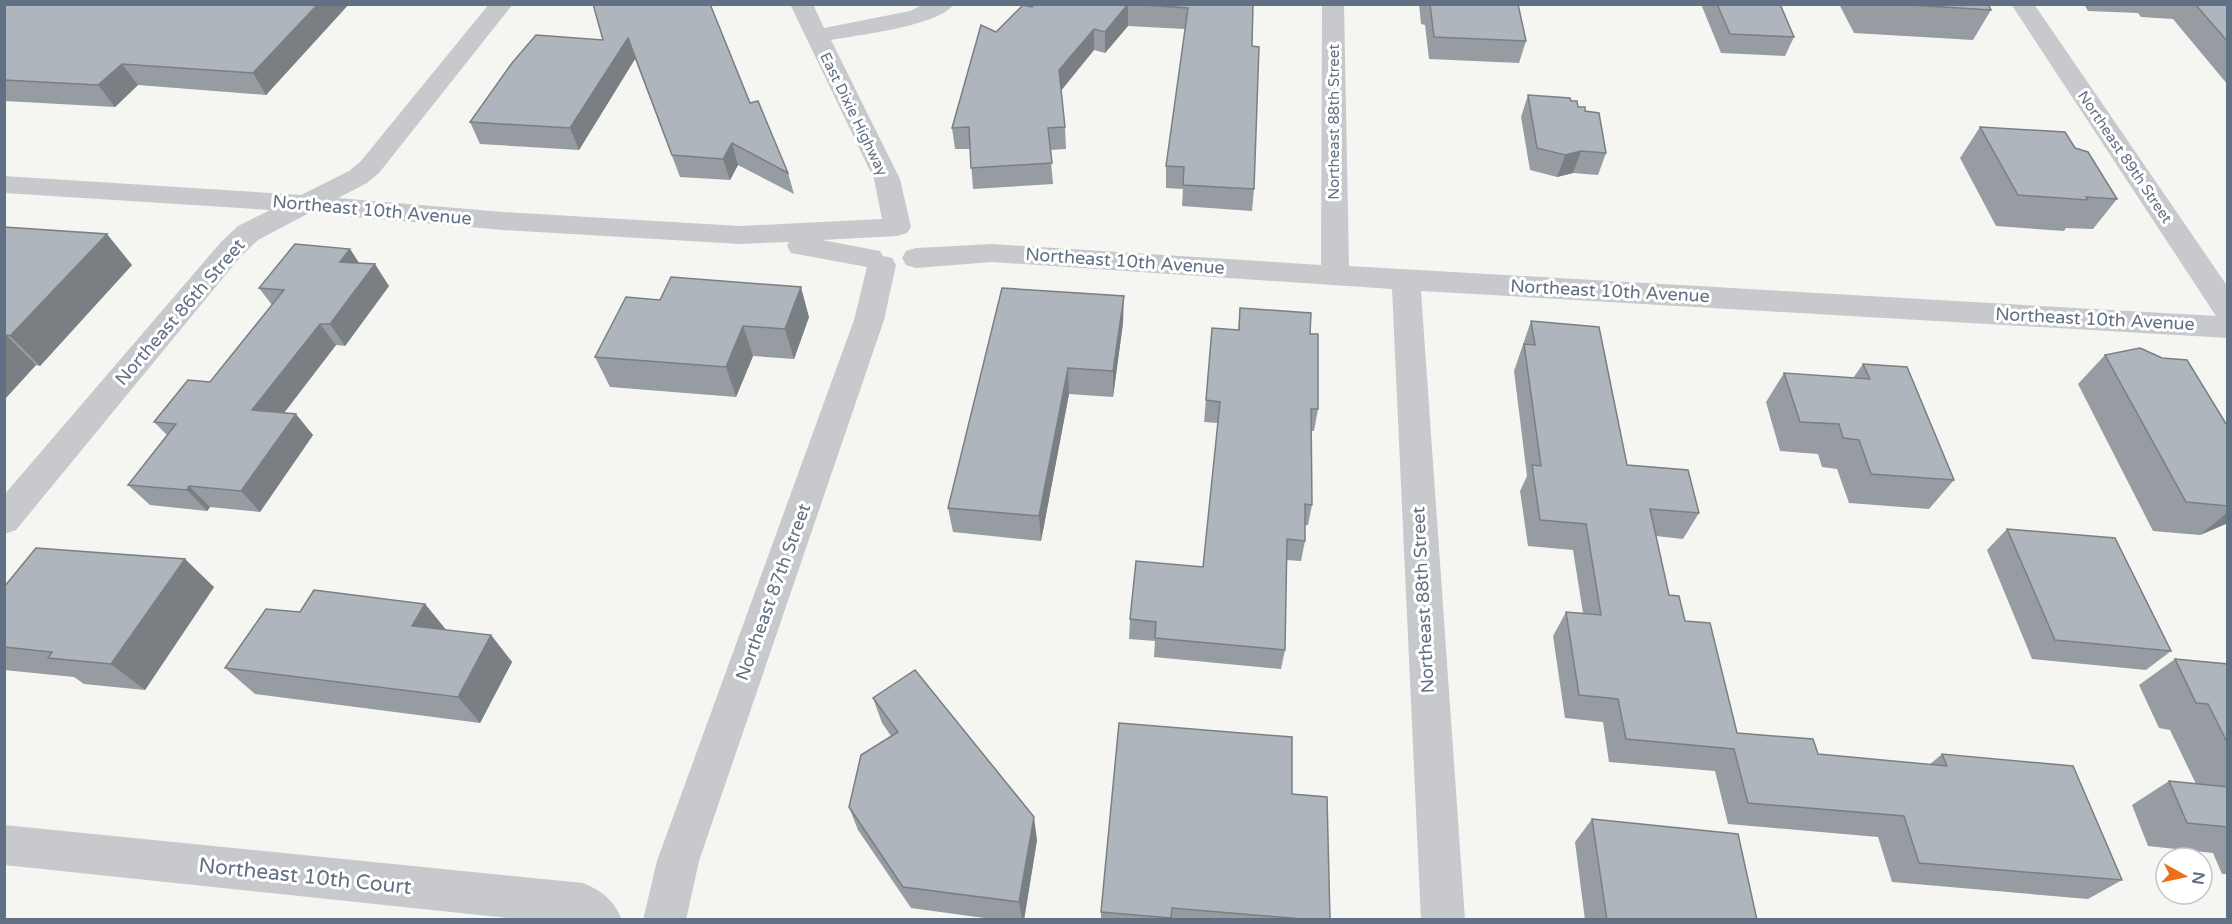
<svg xmlns="http://www.w3.org/2000/svg" width="2232" height="924" viewBox="0 0 2232 924" font-family="'Varela Round',sans-serif">
  <style>
    .lines { fill: none; stroke-linecap: round; stroke-linejoin: round }
    .minor { fill: #c7c9cd; fill-rule: evenodd }
    .wall { fill: #969ca2 }
    .shaded-wall { fill: #7a7f84 }
    .building { fill: #afb5bc; stroke: #7a7f84; stroke-width: 1.5 }
    .labels { text-anchor: middle; stroke-width: 6; stroke-linejoin: round; paint-order: stroke }
    .far-street-label { font-size: 15px; fill: #627085; stroke: #fff }
    .street-label { font-size: 18px; fill: #627085; stroke: #fff }
    .near-street-label { font-size: 21px; fill: #627085; stroke: #fff }
  </style>
  <rect width="100%" height="100%" fill="#f5f6f1"/>
  <g class="lines">
    <g class="minor">
      <path d="M489 4H513L379 173 367 183 338 198 503 212 740 226 882 219 874 179 790 4H813L824 28 910 11 924 4H954C939 26 858 35 831 40L900 179 911 227 907 233 897 236 822 240 880 251 883 256 892 258 896 265 884 320 699 861 686 920H643L657 861 854 320 867 267 791 253 787 246 789 242 740 244 503 230 309 213 258 240 241 256 16 530 4 534V495L221 242 238 226 270 210 4 193V176L301 195 349 171 361 161Z"/>
      <polygon points="1322,4 1344,4 1349,266 2216,316 2011,4 2034,4 2228,287 2228,338 1421,291 1465,920 1421,920 1392,289 992,262 916,268 906,265 902,258 906,251 916,248 992,244 1321,265"/>
      <path d="M4 825 583 883C602 891 614 900 622 920H526L4 865Z"/>
    </g>
  </g>
  <g class="wall">
    <polygon points="5,4 349,4 266,95 138,85 115,107 4,101"/>
    <polygon points="1035,4 1253,4 1252,46 1254,189 1252,211 1182,206 1183,189 1166,188 1166,166 1185,29 1128,26 1105,53 1094,50 1061,90 1065,127 1066,149 1050,150 1053,184 973,189 970,149 955,149 952,128 996,32 1032,7"/>
    <polygon points="1419,4 1518,4 1526,41 1519,63 1429,59 1425,25 1421,24"/>
    <polygon points="1701,4 1780,4 1794,37 1785,56 1721,53"/>
    <polygon points="1839,4 1988,4 1991,10 1973,40 1854,33"/>
    <polygon points="2084,4 2228,4 2228,85 2173,19 2141,17 2138,13 2088,11"/>
    <polygon points="603,40 750,103 788,173 794,194 738,165 730,180 680,177 635,59 579,150 480,144 470,122"/>
    <polygon points="1528,95 1571,101 1578,107 1585,111 1606,153 1598,175 1573,173 1557,177 1530,170 1521,117"/>
    <polygon points="1980,127 2075,148 2117,199 2093,229 2066,228 2064,231 1996,226 1960,158"/>
    <polygon points="4,227 132,265 40,366 36,365 4,400"/>
    <polygon points="350,249 359,263 389,286 345,346 336,345 284,413 313,435 260,512 210,507 207,511 150,505 128,485 167,435 154,422 210,382 272,305 259,288"/>
    <polygon points="1002,288 1123,323 1113,397 1069,394 1041,541 953,532 948,508"/>
    <polygon points="626,297 809,317 794,359 753,356 736,397 610,387 595,357"/>
    <polygon points="1240,308 1310,334 1318,409 1314,431 1311,431 1312,505 1308,525 1305,525 1305,541 1301,561 1286,560 1285,650 1281,669 1154,657 1155,641 1129,639 1130,619 1203,567 1218,423 1204,422 1212,328 1238,330"/>
    <polygon points="1531,321 1627,465 1699,513 1683,539 1656,536 1669,595 1685,621 1737,733 1818,754 1929,765 1942,754 2122,880 2088,899 1892,882 1878,837 1728,824 1715,771 1609,762 1603,722 1565,718 1553,636 1566,612 1583,613 1573,550 1528,546 1520,491 1527,476 1514,371"/>
    <polygon points="2105,355 2228,427 2228,523 2200,535 2153,531 2078,384"/>
    <polygon points="1863,364 1954,480 1929,509 1849,503 1837,469 1822,467 1818,454 1780,451 1766,402 1784,373 1853,378"/>
    <polygon points="2007,529 2171,651 2146,670 2032,659 1987,550"/>
    <polygon points="4,587 214,587 145,690 84,684 74,677 4,670"/>
    <polygon points="425,604 446,630 491,635 512,662 480,723 255,694 225,668 300,612"/>
    <polygon points="2175,659 2228,664 2228,874 2222,874 2213,853 2148,846 2132,805 2169,781 2196,784 2170,730 2159,728 2139,685"/>
    <polygon points="873,698 1037,840 1024,920 999,920 911,908 858,830 849,807 891,736 882,723"/>
    <polygon points="1292,794 1330,920 1101,920 1101,912"/>
    <polygon points="1592,819 1757,920 1585,920 1575,842"/>
  </g>
  <g class="shaded-wall">
    <polygon points="318,4 349,4 266,95 253,73"/>
    <polygon points="1128,4 1128,26 1105,53 1105,32"/>
    <polygon points="1094,29 1094,50 1060,92 1059,70"/>
    <polygon points="628,38 635,59 579,150 570,128"/>
    <polygon points="122,64 138,85 115,107 98,85"/>
    <polygon points="732,143 738,165 730,180 723,159"/>
    <polygon points="1581,151 1573,173 1557,177 1565,155"/>
    <polygon points="107,234 132,265 40,366 10,336"/>
    <polygon points="350,249 364,271 340,262"/>
    <polygon points="375,264 389,286 345,346 330,324"/>
    <polygon points="801,287 809,317 794,359 785,329"/>
    <polygon points="1124,296 1123,323 1113,397 1113,371"/>
    <polygon points="320,324 336,345 270,431 252,410"/>
    <polygon points="743,326 753,356 736,397 726,367"/>
    <polygon points="6,335 36,365 4,400 4,337"/>
    <polygon points="1068,368 1069,394 1041,541 1039,516"/>
    <polygon points="296,414 313,435 260,512 241,491"/>
    <polygon points="189,486 210,507 207,511 187,490"/>
    <polygon points="2228,512 2228,523 2200,535"/>
    <polygon points="185,559 214,587 145,690 111,664"/>
    <polygon points="425,604 447,631 412,626"/>
    <polygon points="491,635 512,662 480,723 458,697"/>
    <polygon points="1034,817 1037,840 1024,920 1022,920 1019,902"/>
  </g>
  <g class="building">
    <polygon points="318,4 253,73 122,64 98,85 4,80 5,4"/>
    <polygon points="593,4 710,4 750,103 758,101 788,173 732,143 723,159 672,155 628,38 570,128 470,122 512,63 536,35 603,40"/>
    <polygon points="1035,4 1128,4 1105,32 1094,29 1059,70 1065,127 1048,128 1052,163 971,168 969,127 952,128 981,25 996,32 1023,5 1032,7"/>
    <polygon points="1129,4 1253,4 1252,46 1259,47 1254,189 1183,185 1184,167 1166,166 1188,8"/>
    <polygon points="1430,4 1518,4 1526,41 1434,37"/>
    <polygon points="1717,4 1780,4 1794,37 1730,34"/>
    <polygon points="1893,4 1988,4 1991,10"/>
    <polygon points="2195,4 2228,4 2228,42"/>
    <polygon points="1528,95 1570,98 1571,101 1577,101 1578,107 1585,107 1585,111 1599,113 1606,153 1581,151 1565,155 1537,148"/>
    <polygon points="1980,127 2065,132 2075,148 2088,152 2117,199 2086,197 2088,200 2018,195"/>
    <polygon points="4,227 107,234 10,336 6,335 4,337"/>
    <polygon points="295,244 350,249 340,262 375,264 330,324 320,324 252,410 296,414 241,491 189,486 187,490 128,485 176,424 154,422 188,380 210,382 284,290 259,288"/>
    <polygon points="671,277 801,287 785,329 743,326 726,367 595,357 626,297 660,300"/>
    <polygon points="1002,288 1124,296 1113,371 1068,368 1039,516 948,508"/>
    <polygon points="1240,308 1311,313 1310,334 1318,334 1318,409 1311,409 1312,505 1305,504 1305,541 1287,539 1285,650 1155,638 1156,622 1130,619 1136,561 1203,567 1220,402 1206,400 1212,328 1239,330"/>
    <polygon points="1531,321 1599,327 1627,465 1688,470 1699,513 1650,509 1669,595 1679,596 1685,621 1710,623 1737,733 1813,739 1818,754 1947,766 1942,754 2073,766 2122,880 1919,863 1904,816 1748,803 1734,749 1626,739 1618,699 1579,695 1566,612 1601,615 1586,524 1540,520 1532,465 1541,466 1524,344 1535,345"/>
    <polygon points="2140,348 2162,358 2187,360 2228,427 2228,506 2186,502 2105,355"/>
    <polygon points="1863,364 1907,367 1954,480 1871,474 1859,440 1843,438 1839,424 1800,422 1784,373 1870,379"/>
    <polygon points="2007,529 2115,538 2171,651 2055,640"/>
    <polygon points="36,548 185,559 111,664 48,658 52,652 4,647 4,587"/>
    <polygon points="314,590 425,604 412,626 491,635 458,697 225,668 266,609 300,612"/>
    <polygon points="2175,659 2228,664 2228,744 2208,704 2196,703"/>
    <polygon points="915,670 1034,817 1019,902 903,887 849,807 861,755 898,732 873,698"/>
    <polygon points="1119,723 1292,737 1292,794 1327,797 1330,920 1313,920 1172,908 1171,918 1101,912"/>
    <polygon points="2169,781 2228,787 2228,827 2187,823"/>
    <polygon points="1592,819 1738,834 1757,920 1607,920"/>
  </g>
  <g class="labels">
    <g class="far-street-label">
      <text transform="translate(854 114) rotate(64)" y="5">East Dixie Highway</text>
      <text transform="translate(1334 122) rotate(-90)" y="5">Northeast 88th Street</text>
      <text transform="translate(2125 157) rotate(56)" y="5">Northeast 89th Street</text>
    </g>
    <g class="street-label">
      <text transform="translate(372 210) rotate(5)" y="6">Northeast 10th Avenue</text>
      <text transform="translate(1125 261) rotate(4)" y="6">Northeast 10th Avenue</text>
      <text transform="translate(1610 291) rotate(3)" y="6">Northeast 10th Avenue</text>
      <text transform="translate(180 312) rotate(-49)" y="6">Northeast 86th Street</text>
      <text transform="translate(2095 319) rotate(3)" y="6">Northeast 10th Avenue</text>
      <text transform="translate(773 592) rotate(-70)" y="6">Northeast 87th Street</text>
      <text transform="translate(1423 600) rotate(-93)" y="6">Northeast 88th Street</text>
    </g>
    <g class="near-street-label">
      <text transform="translate(305 876) rotate(6)" y="7">Northeast 10th Court</text>
    </g>
  </g>
  <rect width="2232" height="924" fill="none" stroke="#627085" stroke-width="12"/>
  <g transform="translate(2184 876) rotate(98)"><circle r="28" fill="#ffffff" stroke="#c0c6ce" stroke-width="1.5"/>
  <path d="M0-4.5L10 22L0 15L-10 22Z" fill="#ef6e18"/>
  <text y="-9" font-size="16" font-weight="bold" text-anchor="middle" fill="#627085">N</text>
  </g>
</svg>
